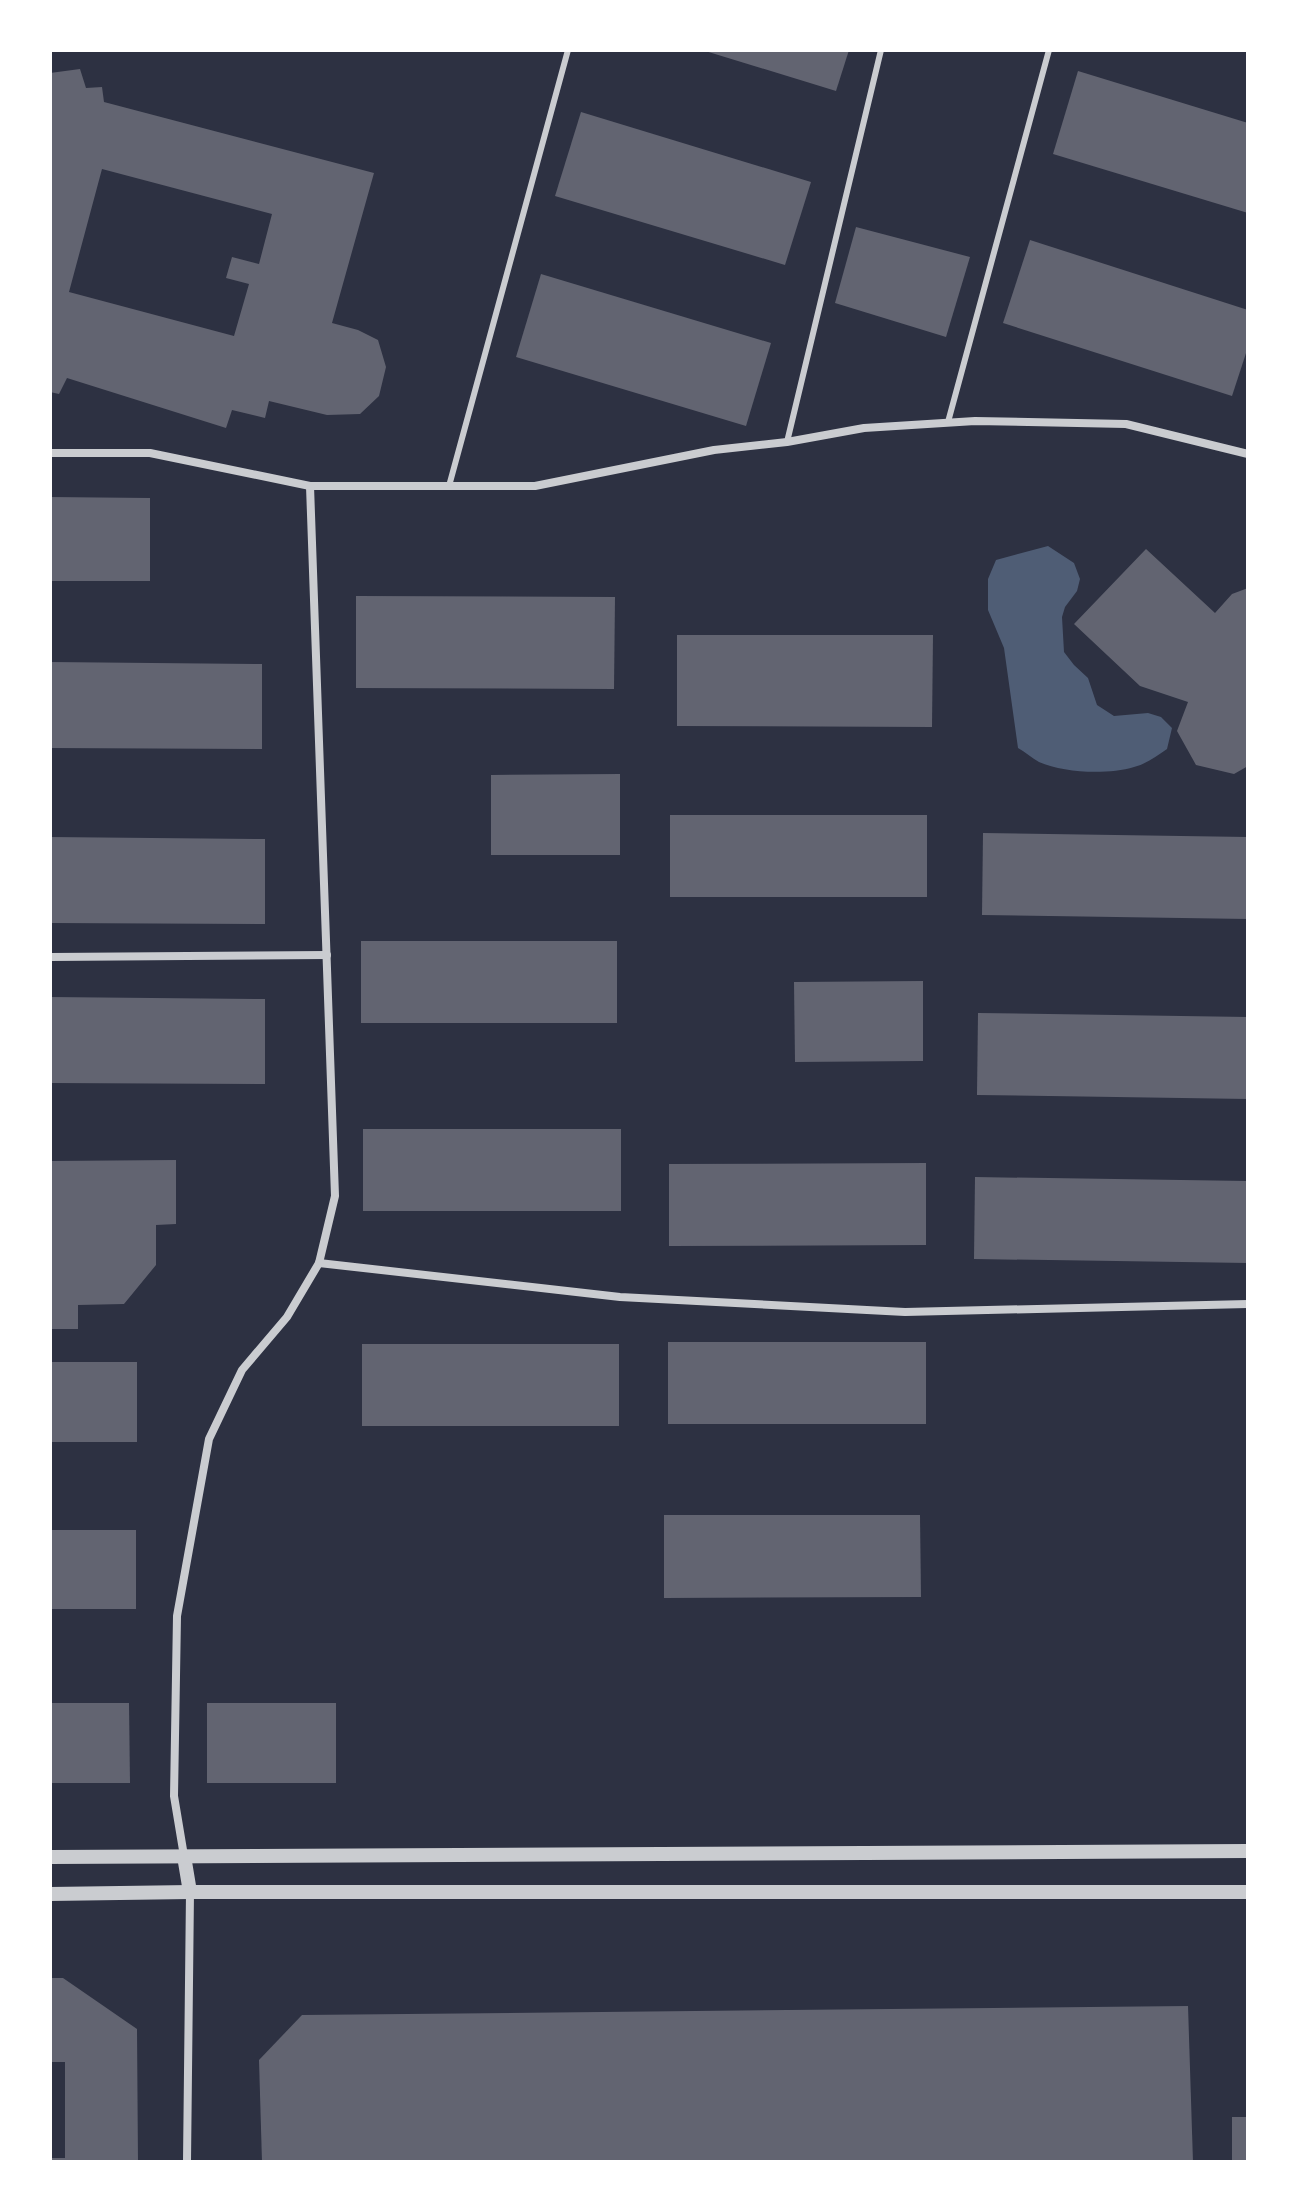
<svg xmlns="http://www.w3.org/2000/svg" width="1298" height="2212" viewBox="0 0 1298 2212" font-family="Karla,sans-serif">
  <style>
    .water { fill: #4f5d75 }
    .building { fill: #626471; fill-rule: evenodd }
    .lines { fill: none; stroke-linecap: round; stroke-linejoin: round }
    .service { stroke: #caccd0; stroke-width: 6 }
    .minor { stroke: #caccd0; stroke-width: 8 }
    .tertiary { stroke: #caccd0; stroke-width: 14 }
  </style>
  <rect width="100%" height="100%" fill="#2d3142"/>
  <path class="water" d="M1048 546 1074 563 1080 579 1077 591 1065 607 1062 617 1064 652 1074 665 1088 678 1097 705 1114 716 1148 713 1161 717 1172 728 1167 749C1157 756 1146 764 1134 767 1107 775 1064 773 1039 762 1032 758 1025 752 1018 748L1004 648 988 610V579L996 560Z"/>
  <g class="building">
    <polygon points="702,50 849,50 836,91"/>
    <path d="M80 69 86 88 102 87 104 102 374 173 332 323 358 330 378 340 386 367 379 396 360 414 327 415 269 401 265 418 232 410 226 428 67 378 59 394 50 392V73ZM102 169 272 214 259 264 232 257 226 278 249 284 234 336 69 292Z"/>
    <polygon points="1078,71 1248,123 1248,213 1053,154"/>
    <polygon points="581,112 811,182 785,265 555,196"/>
    <polygon points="856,227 970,257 946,337 835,303"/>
    <polygon points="1030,240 1248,310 1248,347 1232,396 1003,323"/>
    <polygon points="541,274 771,343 746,426 516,357"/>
    <polygon points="50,497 150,498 150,581 50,581"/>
    <polygon points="1146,549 1215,613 1232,594 1248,588 1248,766 1234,774 1196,765 1177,731 1188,702 1140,686 1074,624"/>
    <polygon points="356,596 615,597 614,689 356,688"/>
    <polygon points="677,635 933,635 932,727 677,726"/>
    <polygon points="50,662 262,664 262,749 50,748"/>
    <polygon points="620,774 620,855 491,855 491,775"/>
    <rect x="670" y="815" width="257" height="82"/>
    <polygon points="983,833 1248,837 1248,919 982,915"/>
    <polygon points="50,837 265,839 265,924 50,923"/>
    <rect x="361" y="941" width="256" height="82"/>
    <polygon points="923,981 923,1061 795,1062 794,982"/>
    <polygon points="50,997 265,999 265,1084 50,1083"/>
    <polygon points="978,1013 1248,1017 1248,1099 977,1095"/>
    <rect x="363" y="1129" width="258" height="82"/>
    <polygon points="176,1160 176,1224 156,1225 156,1265 124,1304 78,1305 78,1329 50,1329 50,1161"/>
    <polygon points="926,1163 926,1245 669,1246 669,1164"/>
    <polygon points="975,1177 1248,1181 1248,1263 974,1259"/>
    <rect x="668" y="1342" width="258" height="82"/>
    <rect x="362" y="1344" width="257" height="82"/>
    <rect x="50" y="1362" width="87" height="80"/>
    <polygon points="664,1515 920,1515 921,1597 664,1598"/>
    <rect x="50" y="1530" width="86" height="79"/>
    <polygon points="50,1703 129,1703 130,1783 50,1783"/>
    <rect x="207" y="1703" width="129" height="80"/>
    <polygon points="50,1978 63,1978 137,2029 138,2162 50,2162 50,2158 65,2158 65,2062 50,2062"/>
    <polygon points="1188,2006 1193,2162 262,2162 259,2060 302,2015"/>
    <rect x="1232" y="2117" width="16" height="45"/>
  </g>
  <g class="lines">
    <g class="service">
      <polyline points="948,422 1049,50"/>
      <polyline points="787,442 881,50"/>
      <polyline points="449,486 568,50"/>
    </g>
    <g class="minor">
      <polyline points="50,453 150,453 310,486 535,486 714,450 787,442 864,428 975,421 1126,424 1248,454"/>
      <polyline points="50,957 327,955"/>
      <polyline points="319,1263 620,1297 905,1312 1248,1304"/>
      <polyline points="184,1856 174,1796 177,1616 209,1439 242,1370 287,1317 319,1263 335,1196 310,486"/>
      <polyline points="187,2162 190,1892"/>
    </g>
    <g class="tertiary">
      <polyline points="184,1856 190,1892"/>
      <polyline points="50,1857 1248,1851"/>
      <polyline points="50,1894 190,1892 1248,1892"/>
    </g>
  </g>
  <rect width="1298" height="2212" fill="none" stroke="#ffffff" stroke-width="104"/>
</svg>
